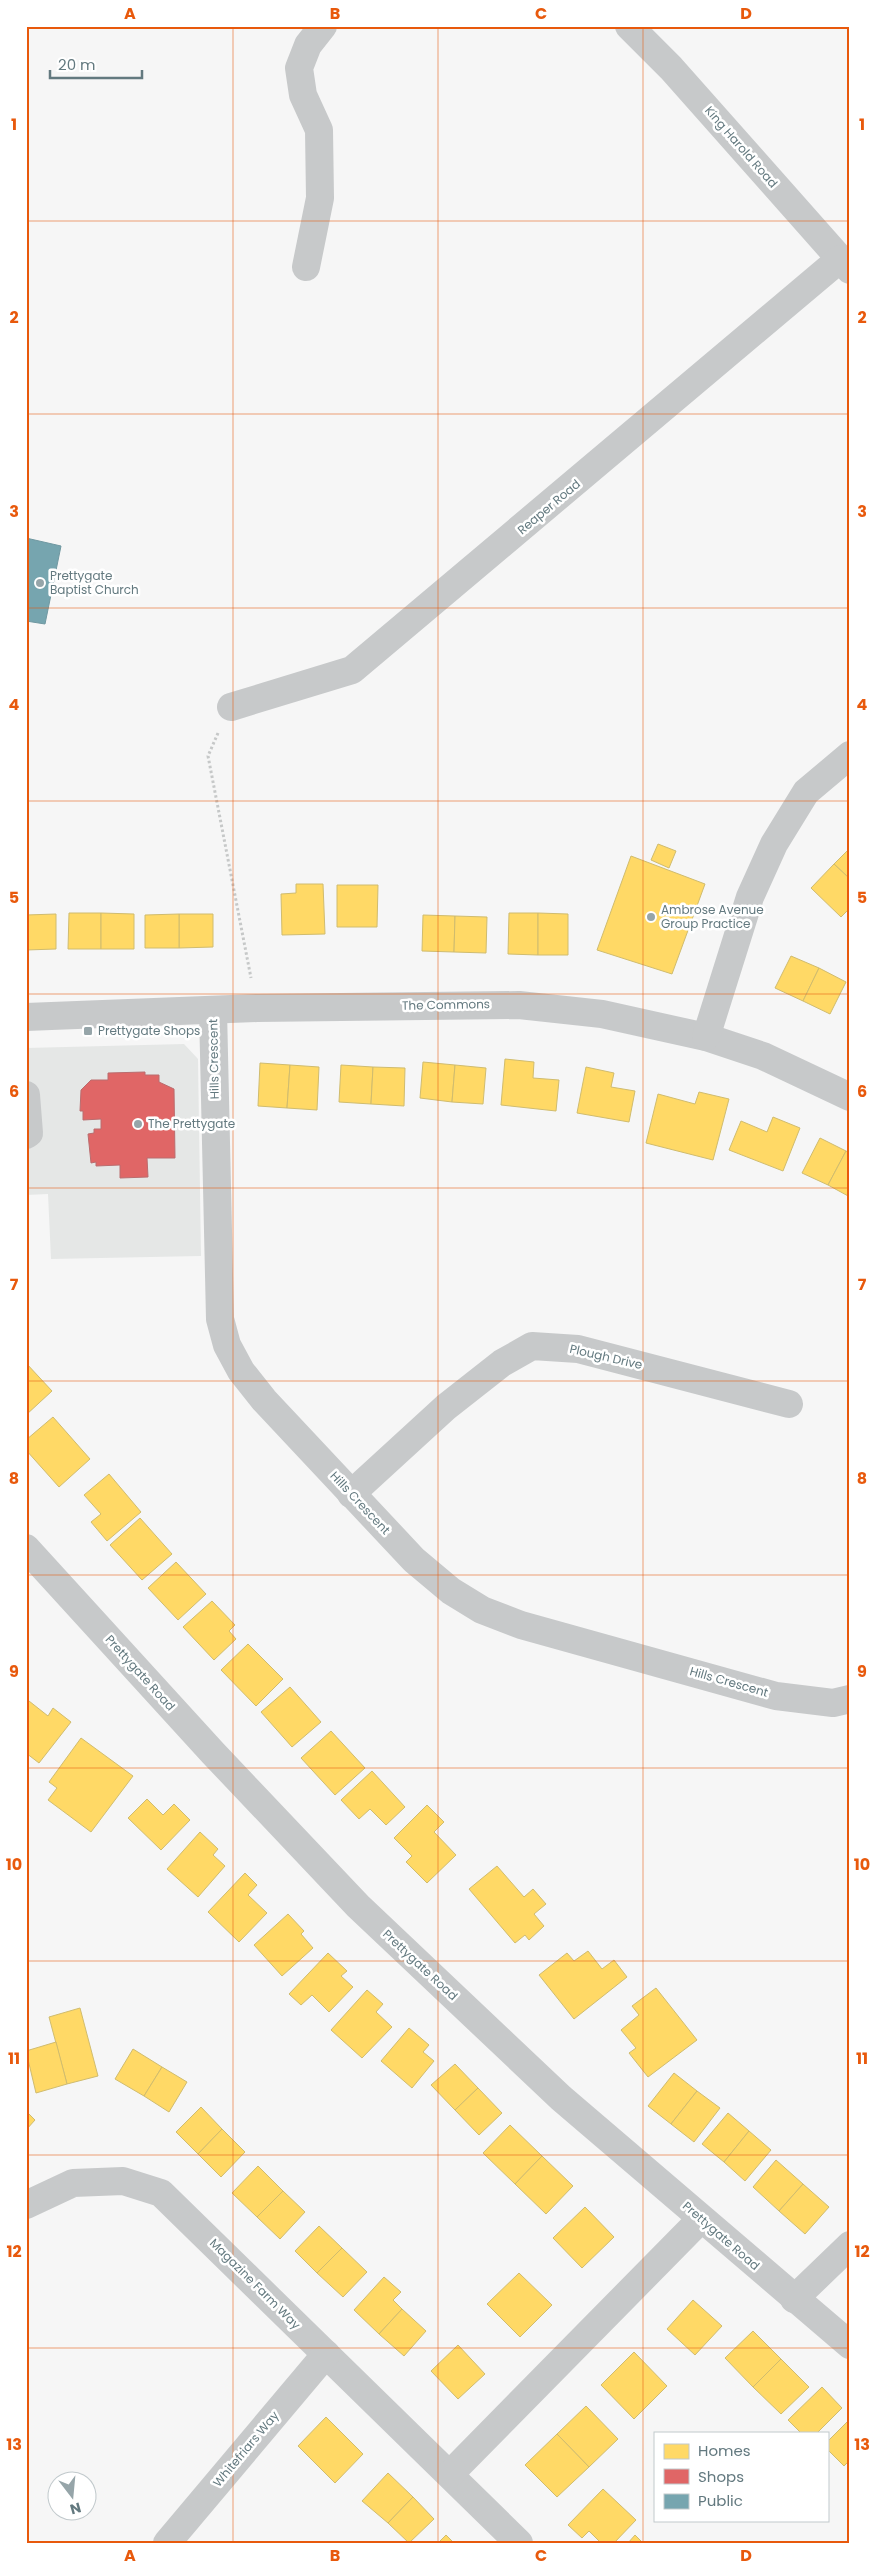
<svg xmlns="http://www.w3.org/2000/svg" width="876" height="2569" viewBox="0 0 876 2569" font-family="Poppins,sans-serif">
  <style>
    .built { fill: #e5e7e6 }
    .homes { fill: #ffd966; stroke: #d0bc6e }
    .shops { fill: #e06666; stroke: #ba6c6e }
    .public { fill: #76a5af; stroke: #7098a1 }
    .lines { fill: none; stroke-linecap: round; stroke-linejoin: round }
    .path { stroke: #c6c8c8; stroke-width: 3; stroke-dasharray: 2.5 2.5; stroke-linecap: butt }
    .minor { stroke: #c7c9ca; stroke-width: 28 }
    .grid { fill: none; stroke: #e8590c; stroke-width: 1; stroke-opacity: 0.55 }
    .poi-dot { fill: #96a5a9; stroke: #fff; stroke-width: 2 }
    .labels { text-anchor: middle; stroke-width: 5; stroke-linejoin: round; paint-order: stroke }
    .street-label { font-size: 12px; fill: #63797f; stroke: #fff }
    .poi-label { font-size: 12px; fill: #63797f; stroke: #fff; text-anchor: start }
    .neatline { fill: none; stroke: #e8590c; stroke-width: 2 }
    .grid-label { font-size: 16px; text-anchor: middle; font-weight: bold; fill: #e8590c }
  </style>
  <rect width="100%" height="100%" fill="#f6f6f6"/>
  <polygon class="built" points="184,1044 198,1059 201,1256 51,1259 48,1194 26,1195 26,1048"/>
  <g class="homes">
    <polygon points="658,844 676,851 669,868 651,860"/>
    <polygon points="850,848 850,879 834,864"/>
    <polygon points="631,856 705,884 672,974 597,950"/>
    <polygon points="834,864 850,879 850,908 841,917 811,888"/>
    <polygon points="296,884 323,884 325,934 282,935 281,894 296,893"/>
    <polygon points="337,885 378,885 377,927 337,927"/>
    <polygon points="69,913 101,913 101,949 68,949"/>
    <polygon points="101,913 134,914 134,949 101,949"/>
    <polygon points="509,913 538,913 538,955 508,954"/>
    <polygon points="538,913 568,914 568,955 538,955"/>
    <polygon points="56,914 56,949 26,950 26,915"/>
    <polygon points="179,914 213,914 213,947 179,948"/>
    <polygon points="179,914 179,948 145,948 145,915"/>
    <polygon points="423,915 455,916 454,952 422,951"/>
    <polygon points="455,916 487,917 486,953 454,952"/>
    <polygon points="791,956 819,968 803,1001 775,988"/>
    <polygon points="819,968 846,982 830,1014 803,1001"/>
    <polygon points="505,1059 534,1062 533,1078 559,1080 556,1111 501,1105"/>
    <polygon points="423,1062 455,1065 452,1102 420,1098"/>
    <polygon points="260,1063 290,1065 287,1108 258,1106"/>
    <polygon points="290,1065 319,1067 317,1110 287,1108"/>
    <polygon points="341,1065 373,1067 371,1104 339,1102"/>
    <polygon points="455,1065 486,1068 483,1104 452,1102"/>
    <polygon points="373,1067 405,1068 404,1106 371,1104"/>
    <polygon points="586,1067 614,1073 611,1087 635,1091 629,1122 577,1113"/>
    <polygon points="699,1092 729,1099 713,1160 646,1143 658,1094 695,1104"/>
    <polygon points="773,1117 800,1128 783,1171 729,1150 741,1121 767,1132"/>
    <polygon points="820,1138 846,1151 828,1185 802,1173"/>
    <polygon points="846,1151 850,1153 850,1197 828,1185"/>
    <polygon points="26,1363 52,1391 26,1415"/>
    <polygon points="53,1417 90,1459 59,1487 26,1450 26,1440"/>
    <polygon points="109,1474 141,1512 107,1541 91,1522 101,1514 84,1495"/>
    <polygon points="140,1518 172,1554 142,1580 110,1545"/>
    <polygon points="176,1562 206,1594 178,1620 148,1588"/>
    <polygon points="212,1601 235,1625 229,1631 236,1639 214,1660 183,1627"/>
    <polygon points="248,1644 283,1679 256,1706 221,1670"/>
    <polygon points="290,1687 321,1722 292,1747 261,1712"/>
    <polygon points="29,1701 48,1716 53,1708 71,1722 39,1763 26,1753 26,1704"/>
    <polygon points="331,1731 365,1768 335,1795 301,1758"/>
    <polygon points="81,1738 133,1776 91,1832 48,1800 57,1788 49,1782"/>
    <polygon points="372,1771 405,1807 386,1825 370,1809 359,1819 341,1800"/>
    <polygon points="147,1799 163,1815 174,1804 190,1820 161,1850 128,1818"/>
    <polygon points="427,1805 444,1822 434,1832 456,1855 427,1883 406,1862 412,1856 394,1838"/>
    <polygon points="200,1832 218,1849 213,1855 225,1866 198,1897 167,1869"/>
    <polygon points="497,1866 524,1897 533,1889 546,1904 534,1914 544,1926 529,1940 525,1935 515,1943 469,1889"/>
    <polygon points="245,1873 257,1885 248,1895 267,1913 239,1942 208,1912"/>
    <polygon points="288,1914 304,1931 301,1934 313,1948 282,1976 254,1945"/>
    <polygon points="588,1951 602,1969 614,1960 627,1977 574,2019 539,1975 567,1953 574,1961"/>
    <polygon points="328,1953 347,1971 341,1976 353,1987 329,2012 312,1995 301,2005 289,1994"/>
    <polygon points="656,1988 697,2040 648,2077 629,2053 636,2048 621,2030 639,2015 632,2006"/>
    <polygon points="367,1990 383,2004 376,2012 392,2027 362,2058 331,2030"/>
    <polygon points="80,2008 98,2076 67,2084 49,2017"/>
    <polygon points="409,2028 429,2045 423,2052 434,2061 412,2088 381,2061"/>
    <polygon points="56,2042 67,2084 36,2093 26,2051"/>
    <polygon points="133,2049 162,2067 144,2096 115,2079"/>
    <polygon points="455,2064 478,2088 455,2110 431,2085"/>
    <polygon points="162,2067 187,2082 169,2112 144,2096"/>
    <polygon points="674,2073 697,2091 671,2124 648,2106"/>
    <polygon points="478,2088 502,2113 479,2135 455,2110"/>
    <polygon points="697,2091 720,2108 694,2142 671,2124"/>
    <polygon points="201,2107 222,2129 198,2154 176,2132"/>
    <polygon points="26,2111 35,2120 26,2130"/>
    <polygon points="728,2113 749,2131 724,2162 702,2144"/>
    <polygon points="510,2125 542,2156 515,2184 483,2153"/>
    <polygon points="222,2129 245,2152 221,2177 198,2154"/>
    <polygon points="749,2131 771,2150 745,2181 724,2162"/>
    <polygon points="542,2156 573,2186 546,2214 515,2184"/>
    <polygon points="776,2160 803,2184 779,2211 753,2187"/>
    <polygon points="258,2166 283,2191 257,2217 232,2193"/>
    <polygon points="803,2184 829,2207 805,2234 779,2211"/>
    <polygon points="283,2191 305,2212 280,2239 257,2217"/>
    <polygon points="585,2207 614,2237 582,2268 553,2238"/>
    <polygon points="319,2226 342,2248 317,2273 295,2251"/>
    <polygon points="342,2248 367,2272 343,2297 317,2273"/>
    <polygon points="519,2273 552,2305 520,2337 487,2304"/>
    <polygon points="384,2277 401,2292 393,2300 402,2309 379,2334 354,2310"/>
    <polygon points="693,2300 722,2326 695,2355 667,2329"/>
    <polygon points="402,2309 426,2331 404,2356 379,2334"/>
    <polygon points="753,2331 781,2359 753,2387 725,2358"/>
    <polygon points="458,2345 485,2374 458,2399 431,2371"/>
    <polygon points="634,2352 667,2386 634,2419 601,2385"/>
    <polygon points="781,2359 809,2387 781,2414 753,2387"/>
    <polygon points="822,2387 842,2408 817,2433 801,2433 788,2420"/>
    <polygon points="586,2406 618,2439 589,2467 557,2434"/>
    <polygon points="326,2417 363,2454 335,2483 298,2446"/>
    <polygon points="850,2419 850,2460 844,2466 827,2449 827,2442"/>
    <polygon points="557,2434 589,2467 557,2497 525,2465"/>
    <polygon points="388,2473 413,2497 388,2523 362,2501"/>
    <polygon points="603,2489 636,2520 614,2543 601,2543 589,2531 582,2538 568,2525"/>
    <polygon points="413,2497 434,2519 409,2543 388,2523"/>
    <polygon points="446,2535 454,2543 438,2543"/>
    <polygon points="635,2535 643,2543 628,2543"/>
  </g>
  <polygon class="shops" points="145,1072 145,1075 159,1075 159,1082 174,1089 175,1158 147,1158 148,1177 120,1178 120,1165 96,1166 96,1162 91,1163 88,1134 94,1133 94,1129 101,1129 101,1119 83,1120 83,1111 80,1111 81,1090 91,1080 108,1080 108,1073"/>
  <polygon class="public" points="26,538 61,546 45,624 26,621"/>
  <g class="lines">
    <polyline class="path" points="218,733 208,756 251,978"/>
    <g class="minor">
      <polyline points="629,26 671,68 850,270"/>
      <polyline points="306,267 320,198 319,130 303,95 299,68 308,45 323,26"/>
      <polyline points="231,707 352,670 840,259"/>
      <polyline points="213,1010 220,1319 227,1345 241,1371 264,1400 414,1560 451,1591 482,1610 521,1625 776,1696 833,1703 850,1699"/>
      <polyline points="26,1017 257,1008 519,1005 602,1014 706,1037 763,1056 850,1097"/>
      <polyline points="706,1037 750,897 774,844 806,792 850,755"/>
      <polyline points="26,1095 29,1133 26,1135"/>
      <polyline points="351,1494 446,1407 502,1363 532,1346 578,1349 789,1404"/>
      <polyline points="26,1548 213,1753 358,1906 561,2098 850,2345"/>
      <polyline points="26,2205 73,2183 123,2181 161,2193 519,2543"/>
      <polyline points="794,2299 850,2245"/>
      <polyline points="450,2474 701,2219"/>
      <polyline points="167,2543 326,2354"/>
    </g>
  </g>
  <path class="grid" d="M233 26V2543M438 26V2543M643 26V2543M26 221H850M26 414H850M26 608H850M26 801H850M26 994H850M26 1188H850M26 1381H850M26 1575H850M26 1768H850M26 1961H850M26 2155H850M26 2348H850"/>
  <g class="poi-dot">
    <circle cx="40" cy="583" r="5"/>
    <circle cx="651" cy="917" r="5"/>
    <rect x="83" y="1026" width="10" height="10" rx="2.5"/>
    <circle cx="138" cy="1124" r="5"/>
  </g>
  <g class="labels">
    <g class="street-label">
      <text transform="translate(741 147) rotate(49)" y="4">King Harold Road</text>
      <text transform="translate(549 507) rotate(-40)" y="4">Reaper Road</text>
      <text transform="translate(446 1005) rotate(-1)" y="4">The Commons</text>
      <text transform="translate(214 1059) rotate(-91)" y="4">Hills Crescent</text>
      <text transform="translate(606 1357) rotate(13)" y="4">Plough Drive</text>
      <text transform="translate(360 1503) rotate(47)" y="4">Hills Crescent</text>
      <text transform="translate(140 1673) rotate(48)" y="4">Prettygate Road</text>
      <text transform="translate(729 1682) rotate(16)" y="4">Hills Crescent</text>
      <text transform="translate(420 1965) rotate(43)" y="4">Prettygate Road</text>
      <text transform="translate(721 2236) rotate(41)" y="4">Prettygate Road</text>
      <text transform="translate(255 2284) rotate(45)" y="4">Magazine Farm Way</text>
      <text transform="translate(246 2449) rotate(-50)" y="4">Whitefriars Way</text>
    </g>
    <g class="poi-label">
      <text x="50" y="580">Prettygate<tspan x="50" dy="14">Baptist Church</tspan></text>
      <text x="661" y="914">Ambrose Avenue<tspan x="661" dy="14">Group Practice</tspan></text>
      <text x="98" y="1035">Prettygate Shops</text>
      <text x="148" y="1128">The Prettygate</text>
    </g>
  </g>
  <rect width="876" height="2569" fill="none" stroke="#ffffff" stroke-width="55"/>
  <rect x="654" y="2432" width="175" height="90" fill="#ffffff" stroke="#c1c9cc"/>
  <rect x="664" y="2444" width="25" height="15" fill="#ffd966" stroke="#c1c9cc"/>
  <text x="698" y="2456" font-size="15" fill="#63797f">Homes</text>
  <rect x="664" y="2469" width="25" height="15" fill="#e06666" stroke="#c1c9cc"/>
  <text x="698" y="2482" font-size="15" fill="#63797f">Shops</text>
  <rect x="664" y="2494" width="25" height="15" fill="#76a5af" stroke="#c1c9cc"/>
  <text x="698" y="2506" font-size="15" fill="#63797f">Public</text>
  <g transform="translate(72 2496) rotate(164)"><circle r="24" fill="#ffffff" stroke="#c1c9cc"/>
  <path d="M0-4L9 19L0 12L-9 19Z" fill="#96a5a9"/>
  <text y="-8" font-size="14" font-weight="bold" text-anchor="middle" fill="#63797f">N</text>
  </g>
  <path d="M50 70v8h92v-8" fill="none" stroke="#63797f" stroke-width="2.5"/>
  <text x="58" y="70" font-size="15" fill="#63797f" stroke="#ffffff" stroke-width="4" paint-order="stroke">20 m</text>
  <rect x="28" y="28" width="820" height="2514" class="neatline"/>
  <g class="grid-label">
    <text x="130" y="19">A</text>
    <text x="335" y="19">B</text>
    <text x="541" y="19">C</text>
    <text x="746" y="19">D</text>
    <text x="14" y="130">1</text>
    <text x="862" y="130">1</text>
    <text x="14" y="323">2</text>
    <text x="862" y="323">2</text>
    <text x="14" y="517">3</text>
    <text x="862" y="517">3</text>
    <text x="14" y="710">4</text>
    <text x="862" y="710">4</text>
    <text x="14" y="903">5</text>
    <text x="862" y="903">5</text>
    <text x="14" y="1097">6</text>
    <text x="862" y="1097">6</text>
    <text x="14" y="1290">7</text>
    <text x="862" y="1290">7</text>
    <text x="14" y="1484">8</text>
    <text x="862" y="1484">8</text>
    <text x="14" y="1677">9</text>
    <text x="862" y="1677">9</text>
    <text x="14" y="1870">10</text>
    <text x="862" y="1870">10</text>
    <text x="14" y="2064">11</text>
    <text x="862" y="2064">11</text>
    <text x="14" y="2257">12</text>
    <text x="862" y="2257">12</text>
    <text x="14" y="2450">13</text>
    <text x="862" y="2450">13</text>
    <text x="130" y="2561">A</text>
    <text x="335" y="2561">B</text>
    <text x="541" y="2561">C</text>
    <text x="746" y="2561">D</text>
  </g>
</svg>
